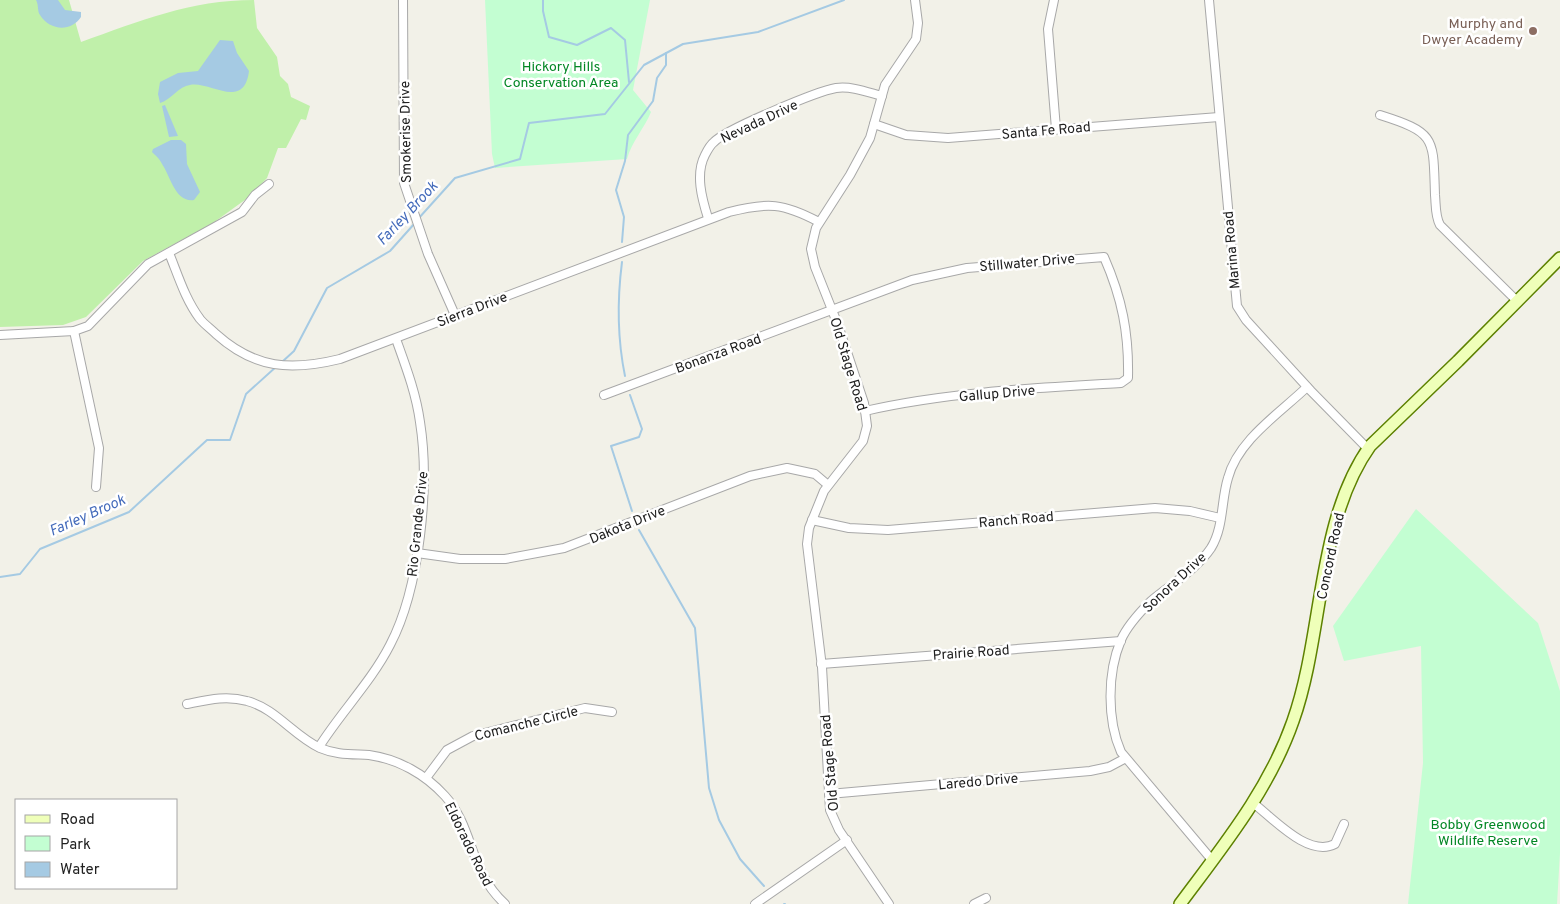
<svg xmlns="http://www.w3.org/2000/svg" width="1560" height="904" viewBox="0 0 1560 904" font-family="Overpass,sans-serif">
  <style>
    .grass { fill: #c0f0aa }
    .park { fill: #c3fed2 }
    .water { fill: #a5cae3 }
    .lines { fill: none; stroke-linecap: round; stroke-linejoin: round }
    .stream { stroke: #a5cae3; stroke-width: 2 }
    .street-casing { stroke: #a8a8a8; stroke-width: 10 }
    .secondary-casing { stroke: #5d8100; stroke-width: 14 }
    .street { stroke: #fff; stroke-width: 8 }
    .secondary { stroke: #efffb9; stroke-width: 11 }
    .education-dot { fill: #8d6e63; stroke: #fff; stroke-width: 2 }
    .labels { text-anchor: middle; stroke-width: 5; stroke-linejoin: round; paint-order: stroke }
    .education-label { font-size: 14px; fill: #785e54; stroke: #fff; text-anchor: end }
    .park-label { font-size: 14px; fill: #038725; stroke: #fff }
    .street-label { font-size: 14px; fill: #212121; stroke: #fff }
    .water-label { font-size: 15px; font-style: italic; fill: #446bbb; stroke: #fff }
  </style>
  <rect width="100%" height="100%" fill="#f2f1e8"/>
  <path class="grass" d="M0 0H69L81 42C140 21 190 0 254 0L257 28 277 57 280 76 288 84 291 97 310 106 306 120 301 119 286 148H278L267 178 249 197 213 223 143 261 86 317 63 325 0 327Z"/>
  <g class="park">
    <path d="M485 0H650L633 90 651 112C644 129 632 141 627 159L495 168 492 154Z"/>
    <polygon points="1416,509 1538,623 1560,691 1560,853 1557,904 1408,904 1423,763 1421,646 1344,661 1333,626"/>
  </g>
  <g class="water">
    <path d="M36 0H58L65 10 81 12V17C71 32 50 31 40 15 37 11 39 5 36 0Z"/>
    <path d="M220 40 233 41 237 53 249 71C244 111 210 81 190 85 179 86 171 100 160 103L158 94 160 82 178 73 198 71Z"/>
    <polygon points="165,105 178,136 169,137 162,106"/>
    <path d="M171 140H181L186 144 187 164 200 192 194 200C175 203 170 175 162 164 160 159 155 155 152 152L153 149Z"/>
  </g>
  <g class="lines">
    <g class="stream">
      <polyline points="543,0 543,11 549,37 577,45 611,28 625,40 629,82"/>
      <polyline points="418,219 455,178 520,159 529,123 605,114 644,65 683,44 758,32 844,0"/>
      <polyline points="622,242 624,217 616,190 625,161 628,135 653,101 657,78 666,65 666,53"/>
      <path d="M622 262C617 301 617 337 625 376"/>
      <polyline points="282,362 294,351 327,288 390,251 415,223"/>
      <polyline points="630,395 642,429 639,437 611,446 632,511"/>
      <polyline points="639,530 695,628 709,788 719,820 740,859 764,886"/>
      <polyline points="0,577 20,574 40,549 129,512 207,440 230,440 246,394 277,366"/>
      <polyline points="784,904 785,904"/>
    </g>
    <g class="street-casing">
      <g id="street">
        <polyline points="403,0 404,183 428,254 455,315"/>
        <polyline points="1054,0 1048,29 1056,129"/>
        <polyline points="1209,0 1237,306 1246,320 1311,391 1368,449"/>
        <path d="M1380 115C1437 133 1433 138 1435 195 1436 205 1435 216 1440 225L1518 302"/>
        <polyline points="874,124 906,135 948,138 1219,117"/>
        <path d="M708 218C702 199 695 174 705 155 707 151 710 145 714 142 726 129 818 91 836 88 852 86 867 92 882 96"/>
        <path d="M169 253C178 275 185 299 200 319 204 324 211 329 216 334 255 369 291 371 340 359L729 212C768 202 783 203 819 222"/>
        <polyline points="74,331 99,448 96,487"/>
        <polyline points="0,335 74,331 88,326 148,264 242,212 255,195 269,184"/>
        <path d="M604 395 912 280 967 268 1104 257C1122 298 1129 333 1128 378L1121 383C1036 388 948 392 865 411"/>
        <polyline points="812,520 849,528 888,530 1155,508 1190,511 1220,518"/>
        <polyline points="417,553 460,559 505,559 564,548 750,476 787,468 815,474 828,485"/>
        <polyline points="821,664 1121,641"/>
        <path d="M187 704C207 700 226 695 247 701 275 708 294 736 320 748 336 755 352 754 369 755 398 759 425 774 445 796 475 829 468 870 505 904"/>
        <path d="M319 747C341 712 371 682 390 645 420 588 430 485 420 422 416 393 406 367 396 339"/>
        <polyline points="426,778 447,750 473,736 585,708 612,712"/>
        <polyline points="829,794 1090,771 1109,767 1124,759"/>
        <path d="M1253 803C1273 818 1308 858 1335 844L1344 824"/>
        <path d="M1212 860 1121 752C1107 720 1107 673 1121 640 1127 626 1140 612 1151 601 1170 585 1197 569 1211 548 1224 527 1221 500 1228 478 1238 440 1280 413 1307 387"/>
        <polyline points="755,904 847,840"/>
        <polyline points="889,904 839,830 830,810 822,667 807,544 809,528 824,491 863,441 867,426 864,403 838,325 815,267 811,249 816,228 850,175 870,138 885,85 916,39 918,23 915,0"/>
        <polyline points="974,904 986,898"/>
      </g>
    </g>
    <g class="secondary-casing">
      <path id="secondary" d="M1180 904C1223 846 1269 790 1293 721 1324 634 1316 522 1370 446L1458 361 1560 258"/>
    </g>
    <use href="#street" class="street"/>
    <use href="#secondary" class="secondary"/>
  </g>
  <circle class="education-dot" cx="1533" cy="31" r="5"/>
  <g class="labels">
    <g class="education-label">
      <text x="1523" y="28">Murphy and<tspan x="1523" dy="16">Dwyer Academy</tspan></text>
    </g>
    <g class="park-label">
      <text x="561" y="71">Hickory Hills<tspan x="561" dy="16">Conservation Area</tspan></text>
      <text x="1488" y="829">Bobby Greenwood<tspan x="1488" dy="16">Wildlife Reserve</tspan></text>
    </g>
    <g class="street-label">
      <text transform="translate(759 121) rotate(-25)" y="5">Nevada Drive</text>
      <text transform="translate(1046 130) rotate(-5)" y="5">Santa Fe Road</text>
      <text transform="translate(405 132) rotate(-91)" y="5">Smokerise Drive</text>
      <text transform="translate(1231 250) rotate(-95)" y="5">Marina Road</text>
      <text transform="translate(1027 262) rotate(-5)" y="5">Stillwater Drive</text>
      <text transform="translate(472 309) rotate(-21)" y="5">Sierra Drive</text>
      <text transform="translate(718 353) rotate(-20)" y="5">Bonanza Road</text>
      <text transform="translate(849 364) rotate(73)" y="5">Old Stage Road</text>
      <text transform="translate(997 393) rotate(-5)" y="5">Gallup Drive</text>
      <text transform="translate(1016 519) rotate(-5)" y="5">Ranch Road</text>
      <text transform="translate(417 524) rotate(-84)" y="5">Rio Grande Drive</text>
      <text transform="translate(627 524) rotate(-22)" y="5">Dakota Drive</text>
      <text transform="translate(1330 556) rotate(-78)" y="5">Concord Road</text>
      <text transform="translate(1174 582) rotate(-43)" y="5">Sonora Drive</text>
      <text transform="translate(971 652) rotate(-4)" y="5">Prairie Road</text>
      <text transform="translate(526 723) rotate(-14)" y="5">Comanche Circle</text>
      <text transform="translate(829 763) rotate(-95)" y="5">Old Stage Road</text>
      <text transform="translate(978 781) rotate(-5)" y="5">Laredo Drive</text>
      <text transform="translate(469 844) rotate(64)" y="5">Eldorado Road</text>
    </g>
    <g class="water-label">
      <text transform="translate(407 213) rotate(-47)" y="5">Farley Brook</text>
      <text transform="translate(87 515) rotate(-24)" y="5">Farley Brook</text>
    </g>
  </g>
  <rect x="15" y="799" width="162" height="90" fill="#ffffff" stroke="#a6a6a6"/>
  <rect x="25" y="815" width="25" height="8" fill="#efffb9" stroke="#a6a6a6"/>
  <text x="60" y="824" font-size="15" fill="#212121">Road</text>
  <rect x="25" y="836" width="25" height="15" fill="#c3fed2" stroke="#a6a6a6"/>
  <text x="60" y="849" font-size="15" fill="#212121">Park</text>
  <rect x="25" y="862" width="25" height="15" fill="#a5cae3" stroke="#a6a6a6"/>
  <text x="60" y="874" font-size="15" fill="#212121">Water</text>
</svg>
